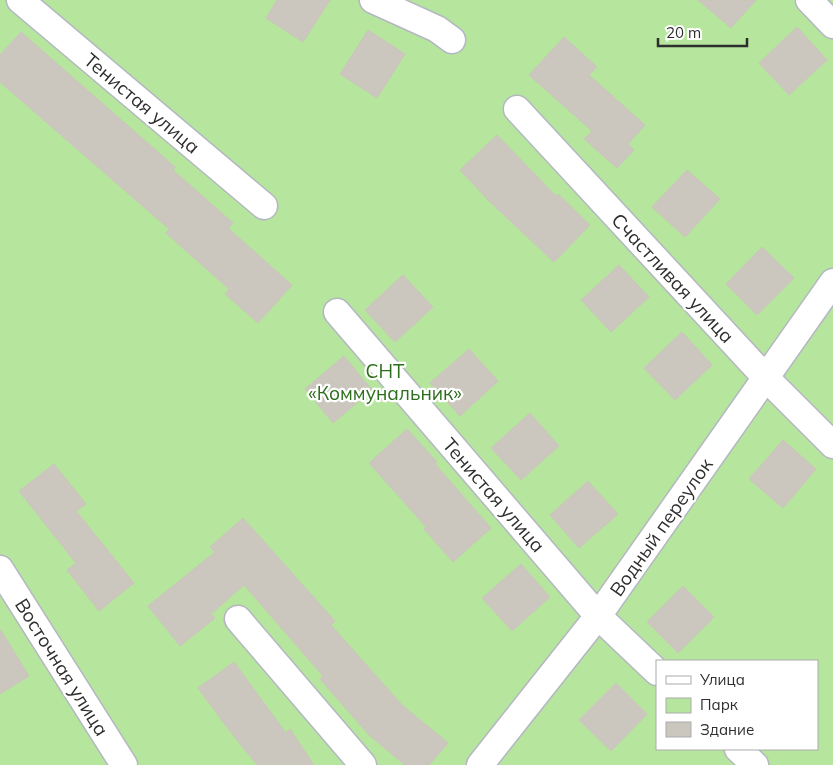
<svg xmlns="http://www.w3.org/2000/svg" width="833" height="765" viewBox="0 0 833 765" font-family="Mulish,sans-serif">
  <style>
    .green { fill: #b6e59e; fill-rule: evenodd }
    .building { fill: #cbc7bf; stroke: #cbc5ba }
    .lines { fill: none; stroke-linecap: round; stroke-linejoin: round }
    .minor-casing { stroke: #b4b7c1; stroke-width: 29 }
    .minor { stroke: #fff; stroke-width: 26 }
    .labels { text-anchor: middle; stroke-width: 4.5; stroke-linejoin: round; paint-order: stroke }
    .street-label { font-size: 19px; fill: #2e2e2e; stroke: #fff }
    .park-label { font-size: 19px; fill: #2c6e1b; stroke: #fff }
  </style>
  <rect width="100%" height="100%" fill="#efe9e1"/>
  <path class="green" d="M0 0H833V765H0ZM657 661H817V749H657Z"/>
  <g class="building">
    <polygon points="277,0 330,0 303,42 266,18"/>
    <polygon points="698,0 756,0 731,28"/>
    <polygon points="797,27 827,60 789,95 759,63"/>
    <polygon points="368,30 405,54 377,98 340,74"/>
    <polygon points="21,32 175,167 173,170 233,223 228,228 292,285 258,323 225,294 229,289 166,233 169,229 0,82 0,55"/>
    <polygon points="564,37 597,67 589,75 645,125 628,144 634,150 617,168 584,139 592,131 529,75"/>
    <polygon points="497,135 556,196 558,194 590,225 554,262 490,202 460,170"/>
    <polygon points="687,170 720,199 685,237 652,207"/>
    <polygon points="762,247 794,278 757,315 726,284"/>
    <polygon points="619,265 649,297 611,332 581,300"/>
    <polygon points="403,275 433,307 395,342 365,310"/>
    <polygon points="682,332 712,365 675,400 644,368"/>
    <polygon points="469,349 498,381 460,416 430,383"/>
    <polygon points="344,356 372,390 333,423 305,389"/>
    <polygon points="530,413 559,446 521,480 491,448"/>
    <polygon points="407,429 437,462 435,464 491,528 453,562 424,529 426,527 369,463"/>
    <polygon points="783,440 816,469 783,508 749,479"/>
    <polygon points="54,464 86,504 76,511 134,583 99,611 67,570 76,563 19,491"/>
    <polygon points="588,481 618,514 579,548 550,515"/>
    <polygon points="243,518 335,621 331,625 402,705 448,743 429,765 405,765 370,736 320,679 323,676 244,585 211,614 215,618 180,646 148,606 215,552 210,547"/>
    <polygon points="521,564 550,597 512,631 482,598"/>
    <polygon points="683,586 714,617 678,653 647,622"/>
    <polygon points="0,629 29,676 0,694"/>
    <polygon points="234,662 286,733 290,729 314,765 257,765 229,730 198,688"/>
    <polygon points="616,683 647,714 611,751 579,720"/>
  </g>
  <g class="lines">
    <g class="minor-casing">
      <g id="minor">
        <polyline points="20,0 264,206"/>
        <polyline points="373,0 437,29 452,40"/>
        <polyline points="809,0 833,25"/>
        <polyline points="517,109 766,378 833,445"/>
        <polyline points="337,312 598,616 657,672"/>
        <polyline points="0,569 124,765"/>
        <polyline points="238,619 363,765"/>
        <polyline points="738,749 755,765"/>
        <polyline points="480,765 598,616 833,282"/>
      </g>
    </g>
    <use href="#minor" class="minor"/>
  </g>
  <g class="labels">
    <g class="street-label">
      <text transform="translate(142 103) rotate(40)" y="7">Тенистая улица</text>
      <text transform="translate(673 278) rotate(47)" y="7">Счастливая улица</text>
      <text transform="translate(494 495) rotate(49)" y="7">Тенистая улица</text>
      <text transform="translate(661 527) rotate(-55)" y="7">Водный переулок</text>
      <text transform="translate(62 667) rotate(58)" y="7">Восточная улица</text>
    </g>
    <g class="park-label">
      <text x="385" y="378">СНТ<tspan x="385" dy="22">«Коммунальник»</tspan></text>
    </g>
  </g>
  <rect x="656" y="660" width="162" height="90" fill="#ffffff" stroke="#ababab"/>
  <rect x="666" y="676" width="25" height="8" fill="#ffffff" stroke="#ababab"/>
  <text x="700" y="685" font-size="15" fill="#2e2e2e">Улица</text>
  <rect x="666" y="698" width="25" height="15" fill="#b6e59e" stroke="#ababab"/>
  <text x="700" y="710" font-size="15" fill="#2e2e2e">Парк</text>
  <rect x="666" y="722" width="25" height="15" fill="#cbc7bf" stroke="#ababab"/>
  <text x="700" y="735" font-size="15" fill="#2e2e2e">Здание</text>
  <path d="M658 38v8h89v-8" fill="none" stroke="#2e2e2e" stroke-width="2.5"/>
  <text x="666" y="38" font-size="15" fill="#2e2e2e" stroke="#ffffff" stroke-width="4" paint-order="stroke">20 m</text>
</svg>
